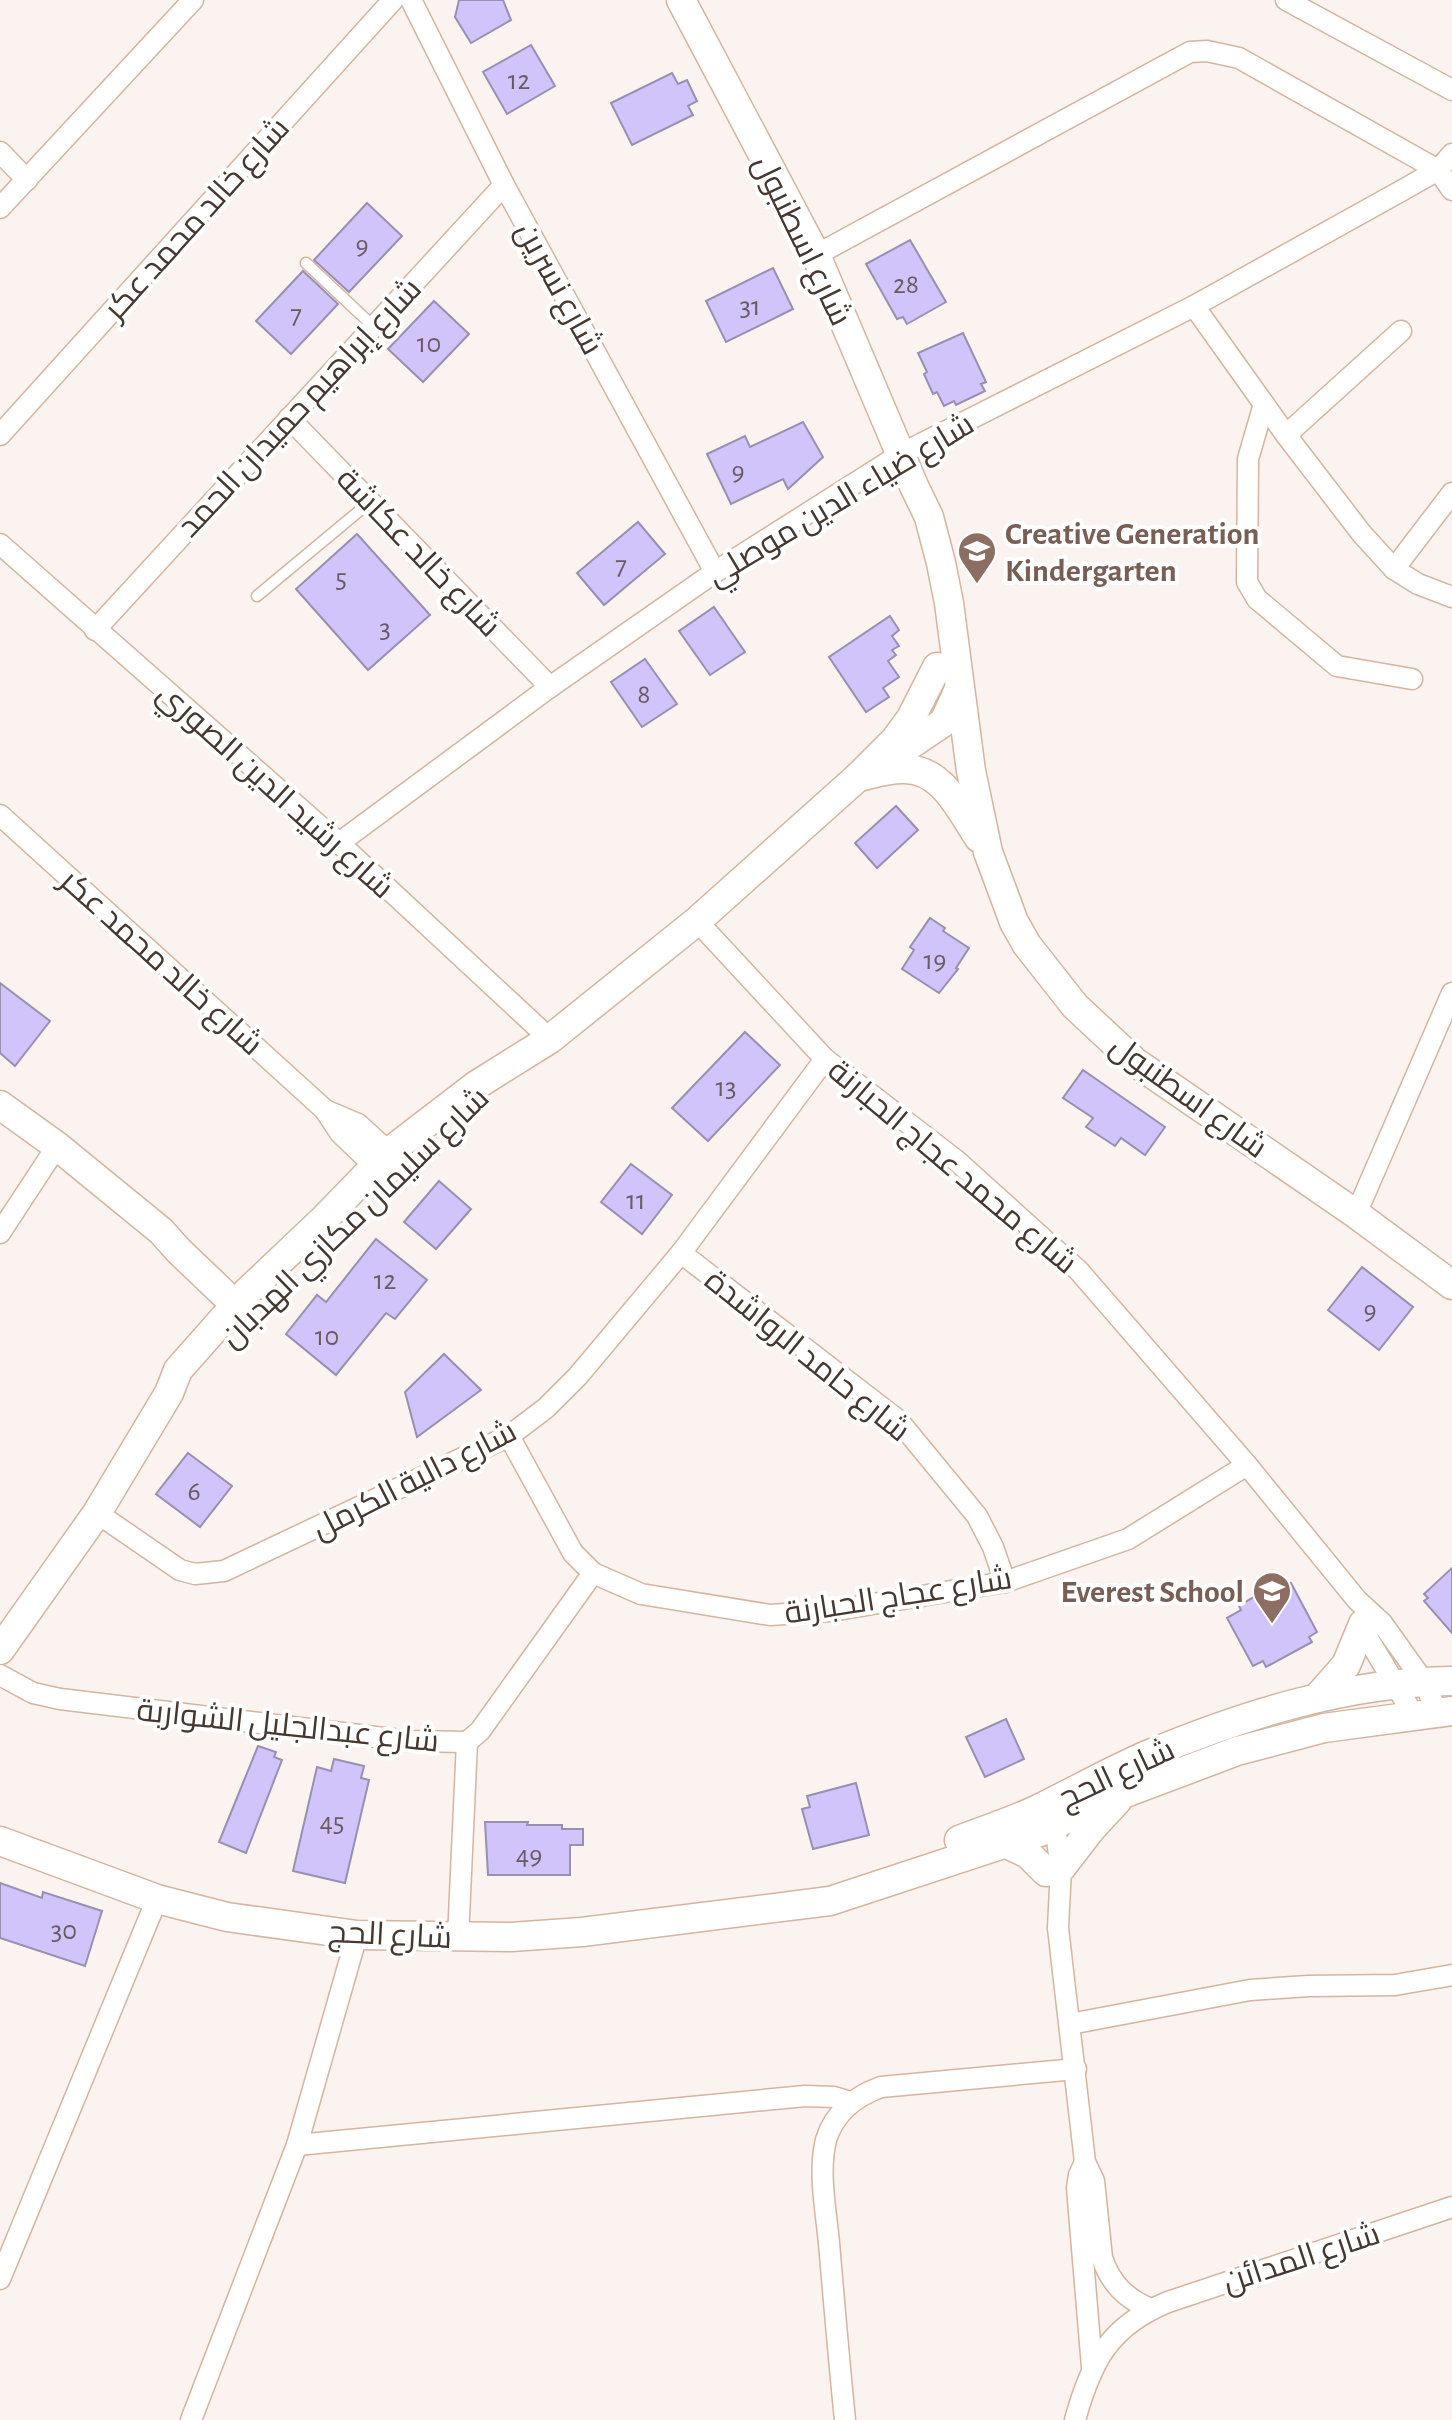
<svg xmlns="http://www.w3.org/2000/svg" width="1452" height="2420" viewBox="0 0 1452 2420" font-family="'Alegreya Sans',Cairo,sans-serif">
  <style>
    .building { fill: #d1c4fb; stroke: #9790b1; stroke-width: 2 }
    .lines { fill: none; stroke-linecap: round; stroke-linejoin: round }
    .lane-casing { stroke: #d6b49e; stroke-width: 13 }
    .street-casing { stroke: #d6b49e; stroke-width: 23 }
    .secondary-casing { stroke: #d6b49e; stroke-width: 31 }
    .lane { stroke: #fff; stroke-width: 10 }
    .street { stroke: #fff; stroke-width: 20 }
    .secondary { stroke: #fff; stroke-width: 28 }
    .labels { text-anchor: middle; stroke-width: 8; stroke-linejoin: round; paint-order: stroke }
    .number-label { font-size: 28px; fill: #695b62 }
    .street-label { font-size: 32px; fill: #46382f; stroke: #fff }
    .education-label { font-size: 32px; font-weight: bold; fill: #785e54; stroke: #fff; text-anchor: start }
  </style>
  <rect width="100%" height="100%" fill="#faf3ef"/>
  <g class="building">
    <polygon points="459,0 503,0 511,20 471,43 455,17"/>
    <polygon points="531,45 555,86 507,114 483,72"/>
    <polygon points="672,73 678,84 687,80 697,101 688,106 693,115 632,145 611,103"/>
    <polygon points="367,203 402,236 349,292 314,260"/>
    <polygon points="910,240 946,302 907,324 903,317 897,319 866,264"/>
    <polygon points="773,268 793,309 726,342 706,301"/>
    <polygon points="303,271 338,304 291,354 256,321"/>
    <polygon points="434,301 469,334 423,382 388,349"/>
    <polygon points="963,333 986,382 981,384 985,391 956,405 954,401 944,406 937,392 933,394 924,374 927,372 918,353"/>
    <polygon points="803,422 823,457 788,489 783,479 731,504 707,454 745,436 750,447"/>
    <polygon points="638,522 665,554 604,605 577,573"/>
    <polygon points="357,534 430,615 368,670 296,589"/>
    <polygon points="714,607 745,652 710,675 679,631"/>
    <polygon points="890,616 899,630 892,636 899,646 892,650 896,655 888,661 899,677 883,688 889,697 866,712 829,657"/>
    <polygon points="645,659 677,704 642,727 611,682"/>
    <polygon points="896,806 918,830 877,868 855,843"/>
    <polygon points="930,918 945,928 943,931 969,948 956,968 958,969 939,993 902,969 914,950 910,947"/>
    <polygon points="0,983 50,1021 15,1066 0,1053"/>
    <polygon points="745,1032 780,1065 708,1141 672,1108"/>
    <polygon points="1083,1070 1165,1127 1145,1155 1121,1138 1115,1146 1086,1127 1093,1118 1063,1098"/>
    <polygon points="631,1164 672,1195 642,1234 601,1202"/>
    <polygon points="439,1181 471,1209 436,1249 404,1222"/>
    <polygon points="376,1239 427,1280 395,1319 386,1313 336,1375 286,1334 317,1295 326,1302"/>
    <polygon points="1362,1267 1413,1307 1379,1350 1328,1310"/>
    <polygon points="444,1354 481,1390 417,1437 405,1392"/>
    <polygon points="188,1453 232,1486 200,1527 156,1494"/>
    <polygon points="1452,1568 1452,1633 1424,1601 1428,1598 1424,1594"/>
    <polygon points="1291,1583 1317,1632 1309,1637 1312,1642 1266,1667 1263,1661 1253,1666 1227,1618 1241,1610 1239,1606 1254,1597 1275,1587 1278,1591"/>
    <polygon points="1006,1719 1024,1759 985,1777 966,1737"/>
    <polygon points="258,1746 276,1752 274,1757 282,1760 246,1853 219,1842"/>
    <polygon points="334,1759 364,1766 361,1778 369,1780 345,1883 293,1871 317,1767 331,1771"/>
    <polygon points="856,1783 869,1835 813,1849 802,1809 810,1807 807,1796"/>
    <polygon points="485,1822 528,1822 527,1825 562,1825 562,1829 583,1829 583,1845 570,1845 570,1875 488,1875"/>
    <polygon points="0,1883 42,1898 43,1892 102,1911 85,1966 0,1938"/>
  </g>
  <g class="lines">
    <g class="lane-casing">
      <g id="lane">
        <polyline points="306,263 373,326"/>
        <polyline points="257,596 370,502"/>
      </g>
    </g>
    <g class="street-casing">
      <g id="street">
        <polyline points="411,0 504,185 715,572"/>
        <polyline points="1286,0 1452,90"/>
        <polyline points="0,152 27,180"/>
        <polyline points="0,208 193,0"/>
        <polyline points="816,255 1190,52 1207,51 1239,58 1438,170 1452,190"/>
        <polyline points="1194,306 1286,435 1362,534 1394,569 1418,584 1452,597"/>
        <polyline points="1264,404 1248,459 1247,582 1257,599 1337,666 1412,679"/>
        <polyline points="289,418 550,687"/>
        <polyline points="0,435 393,0"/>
        <polyline points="1286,435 1401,331"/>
        <polyline points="0,544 339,843 550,1039"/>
        <polyline points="1394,569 1452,493"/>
        <polyline points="95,630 504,185"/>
        <polyline points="0,815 325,1110 340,1133 387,1178"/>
        <polyline points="339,843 550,687 715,572 901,454 1194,306 1401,191 1438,170 1452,154"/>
        <polyline points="697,921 825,1059 957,1161 1079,1271 1247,1465 1357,1600 1382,1623 1424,1682 1437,1712"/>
        <polyline points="325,1110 358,1124 402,1164"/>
        <polyline points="1356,1214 1452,993"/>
        <polyline points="0,1233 57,1146"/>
        <polyline points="681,1253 898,1420 977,1516 993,1547 1005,1582"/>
        <polyline points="509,1436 573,1553 593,1573 641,1594 770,1615 831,1611 1005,1582 1128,1539 1247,1465"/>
        <polyline points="97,1513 180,1570 195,1574 224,1571 509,1436 546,1408 578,1376 681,1253 825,1059"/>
        <polyline points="1362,1620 1370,1642 1413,1714"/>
        <polyline points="0,1675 33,1693 60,1699 409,1741 467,1742 480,1731 593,1573"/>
        <path d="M1053 1813 1061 1868 1058 1928 1085 2162 1094 2181 1102 2258C1111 2284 1126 2299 1151 2309"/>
        <polyline points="458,1938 467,1742"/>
        <polyline points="1070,2024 1250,1990 1308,1986 1395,1985 1452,1975"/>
        <polyline points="297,2145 805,2096 834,2097 850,2102"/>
        <polyline points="1085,2162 1079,2175 1077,2188 1092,2367"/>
        <polyline points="0,2279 157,1899"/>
        <polyline points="191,2420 297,2145 357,1935"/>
        <path d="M845 2420C839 2361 834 2302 829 2243 826 2211 818 2172 826 2140 834 2113 856 2096 881 2087L1076 2069"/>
        <path d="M1075 2420C1091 2362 1109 2326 1168 2302L1452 2207"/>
      </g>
    </g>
    <g class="secondary-casing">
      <g id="secondary">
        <polyline points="681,0 816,255 914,486 929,517 941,563 949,603 971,771 988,852 1014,922 1027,945 1075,1006 1135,1062 1356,1214 1452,1285"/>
        <polyline points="886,761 944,722 959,689"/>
        <path d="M858 777C872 774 887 769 902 769 942 767 960 810 979 838"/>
        <polyline points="0,1105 57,1146 161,1231 179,1251 247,1316"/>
        <polyline points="0,1650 97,1513 169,1393 178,1370 247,1292 323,1220 389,1152 475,1086 550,1039 697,921 858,777 895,740 911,718 937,667"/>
        <polyline points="1317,1698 1346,1665 1363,1624"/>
        <path d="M959 1840C985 1830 1013 1821 1038 1809 1075 1791 1110 1771 1147 1755 1243 1715 1347 1682 1452 1681"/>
        <polyline points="0,1841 157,1899 227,1917 357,1935 511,1937 582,1932 830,1901 1040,1832 1099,1803 1237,1751 1324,1728 1452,1711"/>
        <polyline points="1005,1843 1028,1854 1046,1872"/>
        <polyline points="1061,1868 1091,1829 1117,1801"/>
      </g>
    </g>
    <use href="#lane" class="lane"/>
    <use href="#street" class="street"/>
    <use href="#secondary" class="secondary"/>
  </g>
  <defs>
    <g id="school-pin" transform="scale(2)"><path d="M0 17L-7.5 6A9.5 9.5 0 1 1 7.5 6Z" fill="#8d6e63" stroke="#fff"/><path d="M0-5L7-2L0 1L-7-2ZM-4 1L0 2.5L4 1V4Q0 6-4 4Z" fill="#fff"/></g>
  </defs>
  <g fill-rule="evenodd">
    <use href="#school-pin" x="977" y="551"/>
    <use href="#school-pin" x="1272" y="1591"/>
  </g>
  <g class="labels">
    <g class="number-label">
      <text x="519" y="89">12</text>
      <text x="362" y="254">9</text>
      <text x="906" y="293">28</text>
      <text x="750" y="315">31</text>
      <text x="296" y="323">7</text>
      <text x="429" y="352">10</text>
      <text x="738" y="480">9</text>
      <text x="621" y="574">7</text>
      <text x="341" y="587">5</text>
      <text x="385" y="637">3</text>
      <text x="644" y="703">8</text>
      <text x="935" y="969">19</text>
      <text x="726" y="1096">13</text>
      <text x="636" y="1209">11</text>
      <text x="385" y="1289">12</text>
      <text x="1370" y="1319">9</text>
      <text x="327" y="1345">10</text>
      <text x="194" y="1500">6</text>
      <text x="332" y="1831">45</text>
      <text x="529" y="1864">49</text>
      <text x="64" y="1939">30</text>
    </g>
    <g class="street-label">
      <text transform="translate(196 218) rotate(-48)" y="11">شارع خالد محمد عكر</text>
      <text transform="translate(803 240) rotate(64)" y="11">شارع اسطنبول</text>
      <text transform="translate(560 288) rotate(61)" y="11">شارع نسرين</text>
      <text transform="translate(299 407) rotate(-47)" y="11">شارع إبراهيم حميدان الحمد</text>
      <text transform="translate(840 499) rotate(-31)" y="11">شارع ضياء الدين موصلي</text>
      <text transform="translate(419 552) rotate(46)" y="11">شارع خالد عكاشة</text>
      <text transform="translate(276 790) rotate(42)" y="11">شارع رشيد الدين الصوري</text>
      <text transform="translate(162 962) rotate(42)" y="11">شارع خالد محمد عكر</text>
      <text transform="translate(1189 1096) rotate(36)" y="11">شارع اسطنبول</text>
      <text transform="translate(953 1166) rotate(40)" y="11">شارع محمد عجاج الحبارنة</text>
      <text transform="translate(354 1217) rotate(-44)" y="11">شارع سليمان مكازي الهدبان</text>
      <text transform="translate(808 1355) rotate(39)" y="11">شارع حامد الرواشدة</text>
      <text transform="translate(414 1479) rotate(-27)" y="11">شارع دالية الكرمل</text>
      <text transform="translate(898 1595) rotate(-9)" y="11">شارع عجاج الحبارنة</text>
      <text transform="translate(288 1725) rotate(6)" y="11">شارع عبدالجليل الشواربة</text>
      <text transform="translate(1116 1773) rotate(-25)" y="11">شارع الحج</text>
      <text transform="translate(390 1934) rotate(3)" y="11">شارع الحج</text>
      <text transform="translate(1301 2257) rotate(-18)" y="11">شارع المدائن</text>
    </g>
    <g class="education-label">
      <text x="1005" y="544">Creative Generation<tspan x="1005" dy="37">Kindergarten</tspan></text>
      <text x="1244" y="1602" text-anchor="end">Everest School</text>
    </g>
  </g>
</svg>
